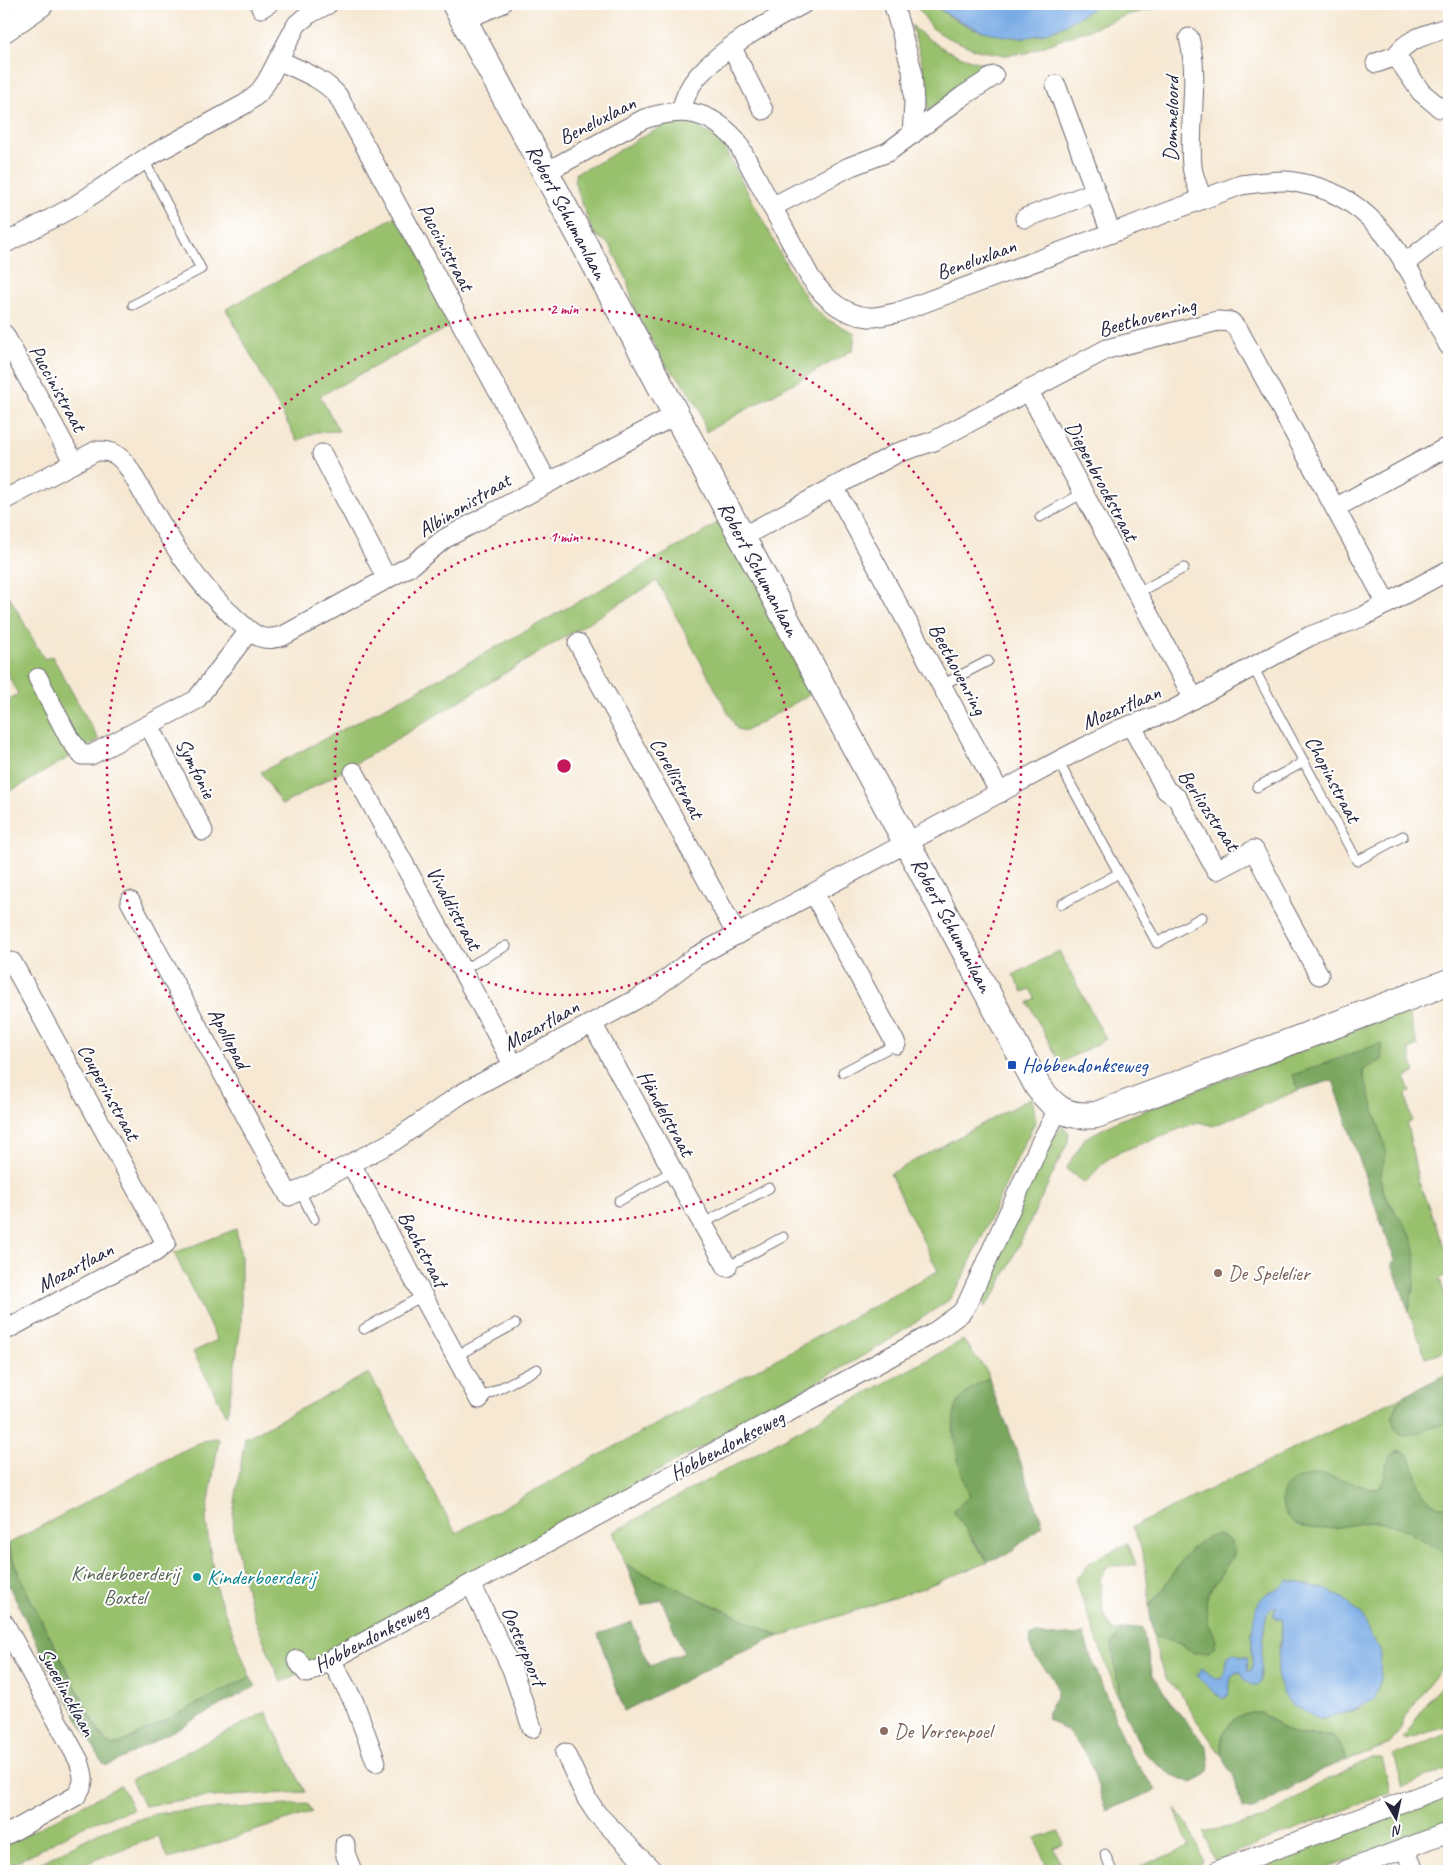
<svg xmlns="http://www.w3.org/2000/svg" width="1453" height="1875" viewBox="0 0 1453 1875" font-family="Caveat,sans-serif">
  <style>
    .green { fill: #99c16d; stroke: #5e7254; fill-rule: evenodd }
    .forest { fill: #7aa760; stroke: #4e644e }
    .water { fill: #79abe5; stroke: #4e6690 }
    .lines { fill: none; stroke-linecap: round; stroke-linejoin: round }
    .lane-casing { stroke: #6c6770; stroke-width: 11 }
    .street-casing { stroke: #6c6770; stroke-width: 21 }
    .secondary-casing { stroke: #6c6770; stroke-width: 28 }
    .lane { stroke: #fff; stroke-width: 9 }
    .street { stroke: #fff; stroke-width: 19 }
    .secondary { stroke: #fff; stroke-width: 26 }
    .ring { fill: none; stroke: #c2185b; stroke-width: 2.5; stroke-dasharray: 2.5 5 }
    .transit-dot { fill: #1a4fb4; stroke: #fff; stroke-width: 2 }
    .education-dot { fill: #8d6e63; stroke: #fff; stroke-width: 2 }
    .culture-dot { fill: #0f9aa8; stroke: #fff; stroke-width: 2 }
    .labels { text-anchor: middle; stroke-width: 4; stroke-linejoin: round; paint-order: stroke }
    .street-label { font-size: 21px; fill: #22223b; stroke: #fff }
    .transit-label { font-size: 21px; fill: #164399; stroke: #fff; text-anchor: start }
    .education-label { font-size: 21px; fill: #785e54; stroke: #fff; text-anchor: start }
    .park-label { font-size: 21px; fill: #52624f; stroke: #fff }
    .culture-label { font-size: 21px; fill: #0d838f; stroke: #fff; text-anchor: start }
    .centre { fill: #c2185b; stroke: #fff; stroke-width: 2.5 }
    .ring-label { font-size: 15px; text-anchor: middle; font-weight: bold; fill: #c2185b; stroke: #fff; stroke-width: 4; stroke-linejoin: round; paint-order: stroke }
  </style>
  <rect width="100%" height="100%" fill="#fff"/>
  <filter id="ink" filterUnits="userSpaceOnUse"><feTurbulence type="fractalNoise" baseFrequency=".02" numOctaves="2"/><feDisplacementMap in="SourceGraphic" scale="10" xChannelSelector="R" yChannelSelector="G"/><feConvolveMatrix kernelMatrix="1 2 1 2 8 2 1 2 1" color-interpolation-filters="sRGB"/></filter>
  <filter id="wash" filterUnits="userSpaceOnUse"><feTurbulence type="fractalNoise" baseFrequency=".0096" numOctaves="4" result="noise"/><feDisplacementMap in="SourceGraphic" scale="20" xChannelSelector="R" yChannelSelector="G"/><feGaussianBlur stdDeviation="1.12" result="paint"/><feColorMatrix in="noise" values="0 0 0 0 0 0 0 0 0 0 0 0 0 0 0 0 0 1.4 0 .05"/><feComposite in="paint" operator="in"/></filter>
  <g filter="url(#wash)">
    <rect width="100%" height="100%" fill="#f6e8d3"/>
    <g class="green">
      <polygon points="915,4 932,4 952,18 972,28 996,34 1023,37 1043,34 1100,4 1173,4 1130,14 1026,53 1005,55 977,50 946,37 932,28"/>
      <path d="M911 25C935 47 961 59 993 66L928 111C927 76 921 57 911 25Z"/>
      <path d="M679 123 694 124 721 142 795 281 812 306 826 319 855 333 853 350 706 432 699 408 679 378 666 366 635 311 627 280 610 245 593 233 574 181 576 173C583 169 591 167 598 163 624 149 649 128 679 123Z"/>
      <polygon points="398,215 456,323 320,396 339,431 316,432 297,441 226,309"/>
      <polygon points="724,518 814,692 746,731 737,729 657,581 367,757 282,805 261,772 420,689 701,534"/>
      <polygon points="9,596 44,659 52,656 99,740 4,795 4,702 18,694 4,668 4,599"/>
      <polygon points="1059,951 1106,1039 1060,1063 1028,1003 1035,998 1030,989 1023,992 1013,975"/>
      <polygon points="1407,1009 1418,1046 1409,1050 1415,1072 1405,1079 1410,1091 1406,1095 1412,1121 1407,1124 1418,1180 1445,1248 1449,1246 1449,1273 1440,1279 1449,1309 1449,1347 1442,1352 1425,1357 1409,1312 1414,1276 1394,1208 1386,1198 1382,1187 1380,1174 1382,1163 1363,1074 1363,1070 1293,1075 1299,1090 1213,1126 1198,1122 1117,1153 1104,1162 1085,1183 1066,1169 1085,1138 1120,1120"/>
      <polygon points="1032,1097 1036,1121 1022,1148 962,1280 949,1300 877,1348 281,1683 255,1619 243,1578 234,1534 233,1515 245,1438 369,1373 456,1533 938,1271 890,1174"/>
      <polygon points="1062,1127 1069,1132 1068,1142 997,1291 985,1307 982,1298 986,1279 1050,1140"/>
      <polygon points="236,1229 241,1257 241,1326 227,1416 193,1352 217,1340 174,1253"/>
      <polygon points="963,1340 987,1371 989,1378 975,1386 958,1403 955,1413 953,1431 957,1453 970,1496 971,1538 988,1562 920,1589 780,1636 626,1565 613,1532"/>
      <path d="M1401 1397 1395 1410 1405 1435 1441 1424H1449V1506C1417 1509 1419 1477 1409 1455L1402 1451H1397L1386 1464 1384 1479 1379 1489H1373C1343 1482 1322 1469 1292 1482L1310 1528C1335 1529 1369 1518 1391 1524 1412 1530 1429 1546 1449 1554V1658L1405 1716 1400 1730 1390 1744 1347 1760 1337 1739 1331 1735H1296L1280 1727 1269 1717 1230 1722C1224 1734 1217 1746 1224 1759L1195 1718 1180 1692 1167 1681 1159 1661 1153 1636 1181 1644 1188 1650 1216 1641C1214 1635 1210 1629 1208 1623 1198 1594 1221 1577 1234 1555L1232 1542 1196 1545 1184 1557 1165 1587 1149 1606C1148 1580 1145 1550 1132 1527ZM1295 1582 1327 1590 1361 1708C1334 1718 1318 1717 1292 1705L1279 1645 1283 1620 1276 1619 1278 1606C1274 1607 1270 1608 1268 1612 1261 1624 1261 1661 1260 1676L1241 1672 1234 1673 1231 1677 1228 1695H1217L1209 1686 1202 1668 1215 1679 1218 1680 1225 1673 1228 1657 1247 1656 1248 1671H1252V1630L1265 1595Z"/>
      <polygon points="215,1438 219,1439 206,1519 209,1545 217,1592 250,1677 117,1745 111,1746 101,1735 30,1598 15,1565 8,1544 176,1454 203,1441"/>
      <polygon points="1128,1543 1136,1565 1109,1566 1100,1578 1103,1611 1113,1631 1121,1630 1112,1644 1121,1705 1075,1579 1082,1573 1090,1562"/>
      <polygon points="1449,1676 1449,1726 1406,1739 1403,1738 1430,1699"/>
      <polygon points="266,1712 305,1792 195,1798 144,1806 131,1780"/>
      <polygon points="1449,1733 1449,1768 1403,1787 1394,1755"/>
      <polygon points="1371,1758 1382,1758 1391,1792 1214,1861 1204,1832 1261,1820 1317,1785"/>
      <polygon points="121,1785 133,1809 83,1826 4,1869 4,1846"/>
      <polygon points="1449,1797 1449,1823 1319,1871 1240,1871"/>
      <polygon points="308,1804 312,1812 169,1859 158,1836 65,1871 25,1871 99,1832 155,1814 177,1811"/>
      <polygon points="1175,1809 1189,1826 1203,1860 1201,1865 1186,1871 1128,1871 1189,1847"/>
      <polygon points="1059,1831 1064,1844 1054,1848 1063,1871 1048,1871 1036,1839"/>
    </g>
    <g class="forest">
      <path d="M1381 1043 1382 1060 1363 1070V1074L1385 1146C1388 1160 1377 1171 1382 1187 1387 1205 1403 1219 1411 1236 1421 1260 1412 1288 1409 1312L1392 1264 1395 1260 1368 1186 1333 1080 1299 1090 1293 1075Z"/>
      <path d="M1449 1373V1424C1432 1424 1417 1437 1400 1435L1394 1426 1392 1418 1401 1397Z"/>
      <path d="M989 1378 997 1403 1008 1427 1043 1525 1008 1554 988 1561 953 1511 970 1496C961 1474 945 1424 959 1402 966 1391 977 1384 989 1378Z"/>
      <path d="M1397 1451H1402L1409 1455C1419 1477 1417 1509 1449 1506V1554C1426 1545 1403 1523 1377 1522 1350 1522 1324 1535 1298 1525 1284 1520 1277 1499 1286 1487 1290 1481 1299 1478 1306 1476 1328 1471 1352 1484 1372 1489H1379C1390 1477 1379 1466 1397 1451Z"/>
      <path d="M1217 1535C1229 1537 1234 1543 1234 1555L1207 1594 1206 1609 1208 1623 1213 1632 1216 1641 1215 1646 1209 1652 1194 1653 1181 1644 1153 1636 1149 1606C1155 1600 1162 1593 1166 1585 1180 1563 1190 1541 1217 1535Z"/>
      <path d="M8 1544 15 1565 30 1598 100 1735C106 1742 108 1746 117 1745L250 1677 256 1686 123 1758 109 1765H104L53 1675 4 1576V1547Z"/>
      <polygon points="626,1565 780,1636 741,1652 624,1711 598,1634 632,1622 649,1666 684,1653 661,1599 642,1606"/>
      <polygon points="1142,1627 1153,1675 1171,1703 1207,1747 1209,1765 1208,1772 1202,1778 1192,1783 1170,1774 1144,1753 1121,1705 1112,1644 1121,1630"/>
      <path d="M1038 1634 1048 1636 1084 1634 1090 1655 1129 1753 1156 1790 1106 1811 1088 1757 1068 1732 1048 1719C1044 1703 1063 1703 1055 1683 1047 1664 1026 1659 1031 1635Z"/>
      <path d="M1250 1713H1262L1280 1727 1296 1735H1331L1337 1739 1347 1760 1324 1769 1254 1809H1242L1233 1773C1218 1761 1217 1735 1231 1722 1236 1717 1243 1715 1250 1713Z"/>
    </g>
    <g class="water">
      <path d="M932 4H1100C1082 14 1062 29 1042 34 1004 45 962 25 932 4Z"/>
      <path d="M1288 1580 1327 1590 1344 1599 1361 1614 1381 1655 1380 1678 1375 1699 1352 1711 1319 1719 1292 1705 1283 1695 1277 1673 1283 1620 1273 1617 1277 1606C1273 1607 1270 1609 1268 1613 1261 1627 1262 1665 1260 1682L1258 1685H1252L1244 1680 1241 1672H1238L1231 1677 1228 1695 1223 1698C1213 1693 1205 1683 1197 1676L1202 1668 1215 1679H1221L1225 1673 1228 1656 1234 1653 1240 1657 1247 1656 1248 1671H1252C1253 1650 1248 1609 1265 1595 1273 1588 1281 1591 1288 1580Z"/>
    </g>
  </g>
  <g filter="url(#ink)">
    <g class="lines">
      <g class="lane-casing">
        <g id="lane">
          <polyline points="133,305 201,269 144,160"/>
          <polyline points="1040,517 1083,493"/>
          <polyline points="1137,593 1184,568"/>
          <polyline points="1253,667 1357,861 1403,836"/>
          <polyline points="942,685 988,661"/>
          <polyline points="1058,761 1157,943 1202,917"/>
          <polyline points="1257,787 1304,762"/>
          <polyline points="1062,904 1119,873"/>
          <polyline points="462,970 506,946"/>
          <polyline points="843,1072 896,1044"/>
          <polyline points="300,1191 314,1219"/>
          <polyline points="619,1201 673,1171"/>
          <polyline points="702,1224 769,1188"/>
          <polyline points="727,1267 783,1237"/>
          <polyline points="364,1329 422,1296"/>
          <polyline points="456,1356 515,1324"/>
          <polyline points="479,1399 537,1369"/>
          <polyline points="1105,1854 1112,1871"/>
        </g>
      </g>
      <g class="street-casing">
        <g id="street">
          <polyline points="894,6 912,70 914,103 912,135"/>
          <polyline points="261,8 268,4"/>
          <polyline points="463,20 501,4"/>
          <path d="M1189 38C1200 80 1188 123 1192 166 1193 177 1199 189 1202 199"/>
          <polyline points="732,48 763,110"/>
          <path d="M278 60C299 70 323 78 338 96L548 483"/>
          <polyline points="1376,63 1396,56"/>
          <polyline points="1056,85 1111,233"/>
          <path d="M1440 108 1421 92 1396 56C1407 38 1430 34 1449 27"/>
          <path d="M681 111C684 99 689 86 698 76 727 44 766 24 803 4"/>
          <path d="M546 172 644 119C681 107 708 109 736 140L810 277C824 298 843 315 869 317 877 318 888 314 896 313L1241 185C1255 183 1271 181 1286 181 1294 181 1302 184 1309 185 1386 202 1415 283 1449 346"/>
          <polyline points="772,207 849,167 888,152 963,96 994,76"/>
          <polyline points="1025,218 1095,192"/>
          <polyline points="4,244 75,206 148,157 245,104 258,94 267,81 297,24 309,14 328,4"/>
          <polyline points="1404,264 1449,229"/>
          <polyline points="4,334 74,463"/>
          <polyline points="1028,390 1194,699"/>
          <polyline points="322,454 387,579"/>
          <polyline points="834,487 1000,793"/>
          <path d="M4 500 96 451C112 450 119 455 128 467 160 522 188 577 236 619 243 625 251 634 260 637 268 640 275 638 283 636L412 565 444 539 677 414"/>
          <polyline points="1335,508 1449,446"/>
          <polyline points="742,537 897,453 934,441 1107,349 1218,321 1231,322 1239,331 1387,604"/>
          <polyline points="578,643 737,935"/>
          <polyline points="38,678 69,738 82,755 91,755 196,700 249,631"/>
          <polyline points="149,725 203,831"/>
          <polyline points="1131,725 1166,790 1177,798 1216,870 1254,850 1280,900 1280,903 1319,975"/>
          <polyline points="354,772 514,1066"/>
          <polyline points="814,894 896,1044"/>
          <polyline points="130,901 289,1196 394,1141 461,1094 635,1000 654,989 695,957 1058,761 1118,730 1171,711 1310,636 1362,617 1449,570"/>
          <polyline points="592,1023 673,1171 727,1267"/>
          <polyline points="351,1164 479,1399"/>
          <polyline points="4,1331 123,1267 155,1252 166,1243 12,962"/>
          <polyline points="471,1584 512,1669 532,1728"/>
          <path d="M4 1623 79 1761C84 1777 86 1782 76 1796L4 1836"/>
          <polyline points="297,1660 307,1673 932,1334 961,1313 967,1304 1041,1142 1058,1110"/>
          <polyline points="331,1660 354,1702 376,1762"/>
          <polyline points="565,1753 587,1799 597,1814 653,1871"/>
          <polyline points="345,1844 345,1853 352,1871"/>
          <polyline points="1405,1848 1414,1871"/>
          <polyline points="1217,1871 1449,1785"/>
          <polyline points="1344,1871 1449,1832"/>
        </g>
      </g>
      <g class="secondary-casing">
        <g id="secondary">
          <path d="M455 4 1038 1087C1055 1109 1066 1118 1096 1115L1449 982"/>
          <polyline points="4,29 40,4"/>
        </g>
      </g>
      <use href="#lane" class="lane"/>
      <use href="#street" class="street"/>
      <use href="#secondary" class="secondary"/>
    </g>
  </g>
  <g class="ring">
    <circle cx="564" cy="766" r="229"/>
    <circle cx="564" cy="766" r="457"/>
  </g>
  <rect class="transit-dot" x="1007" y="1060" width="10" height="10" rx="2.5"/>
  <g class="education-dot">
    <circle cx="1218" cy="1273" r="5"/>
    <circle cx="884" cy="1731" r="5"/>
  </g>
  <circle class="culture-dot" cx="197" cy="1577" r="5"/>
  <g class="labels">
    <g class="street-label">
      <text transform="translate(1171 119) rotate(-89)" y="7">Dommeloord</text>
      <text transform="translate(597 120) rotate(-27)" y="7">Beneluxlaan</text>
      <text transform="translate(567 212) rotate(62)" y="7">Robert Schumanlaan</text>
      <text transform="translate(446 247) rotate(62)" y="7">Puccinistraat</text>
      <text transform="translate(976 259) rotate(-20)" y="7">Beneluxlaan</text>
      <text transform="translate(1147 317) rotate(-15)" y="7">Beethovenring</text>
      <text transform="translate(58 388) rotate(61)" y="7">Puccinistraat</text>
      <text transform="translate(1102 481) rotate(62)" y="7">Diepenbrockstraat</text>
      <text transform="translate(464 505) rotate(-31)" y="7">Albinonistraat</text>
      <text transform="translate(759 569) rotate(62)" y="7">Robert Schumanlaan</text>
      <text transform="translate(958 669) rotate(62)" y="7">Beethovenring</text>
      <text transform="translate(1121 707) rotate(-23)" y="7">Mozartlaan</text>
      <text transform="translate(196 768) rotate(63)" y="7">Symfonie</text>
      <text transform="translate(677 778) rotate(61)" y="7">Corellistraat</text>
      <text transform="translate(1333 779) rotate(62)" y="7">Chopinstraat</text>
      <text transform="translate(1209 810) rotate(56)" y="7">Berliozstraat</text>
      <text transform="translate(454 908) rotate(61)" y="7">Vivaldistraat</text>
      <text transform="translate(952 925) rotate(62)" y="7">Robert Schumanlaan</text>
      <text transform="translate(541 1025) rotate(-29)" y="7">Mozartlaan</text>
      <text transform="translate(229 1038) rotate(62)" y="7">Apollopad</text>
      <text transform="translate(109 1092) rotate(61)" y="7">Couperinstraat</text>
      <text transform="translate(666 1113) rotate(61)" y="7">Händelstraat</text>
      <text transform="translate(423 1249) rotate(62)" y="7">Bachstraat</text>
      <text transform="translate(75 1267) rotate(-28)" y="7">Mozartlaan</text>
      <text transform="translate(727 1445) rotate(-28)" y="7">Hobbendonkseweg</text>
      <text transform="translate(371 1637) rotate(-28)" y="7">Hobbendonkseweg</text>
      <text transform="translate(524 1646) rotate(67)" y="7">Oosterpoort</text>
      <text transform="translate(67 1692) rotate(61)" y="7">Sweelincklaan</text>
    </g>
    <g class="transit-label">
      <text x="1022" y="1072">Hobbendonkseweg</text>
    </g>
    <g class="education-label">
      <text x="1228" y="1280">De Spelelier</text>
      <text x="894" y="1738">De Vorsenpoel</text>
    </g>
    <g class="park-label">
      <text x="125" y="1580">Kinderboerderij<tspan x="125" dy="24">Boxtel</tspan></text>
    </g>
    <g class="culture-label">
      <text x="207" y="1584">Kinderboerderij</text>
    </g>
  </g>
  <circle cx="564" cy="766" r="8" class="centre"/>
  <g class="ring-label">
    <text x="564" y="314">2 min</text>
    <text x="564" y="542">1 min</text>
  </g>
  <rect width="1453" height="1875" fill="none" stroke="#fff" stroke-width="20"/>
  <g transform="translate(1396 1818) rotate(171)" stroke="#ffffff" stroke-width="4" paint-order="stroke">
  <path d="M0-4L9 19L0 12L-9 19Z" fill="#22223b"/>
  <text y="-8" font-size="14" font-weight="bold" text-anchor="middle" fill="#22223b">N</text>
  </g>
</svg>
